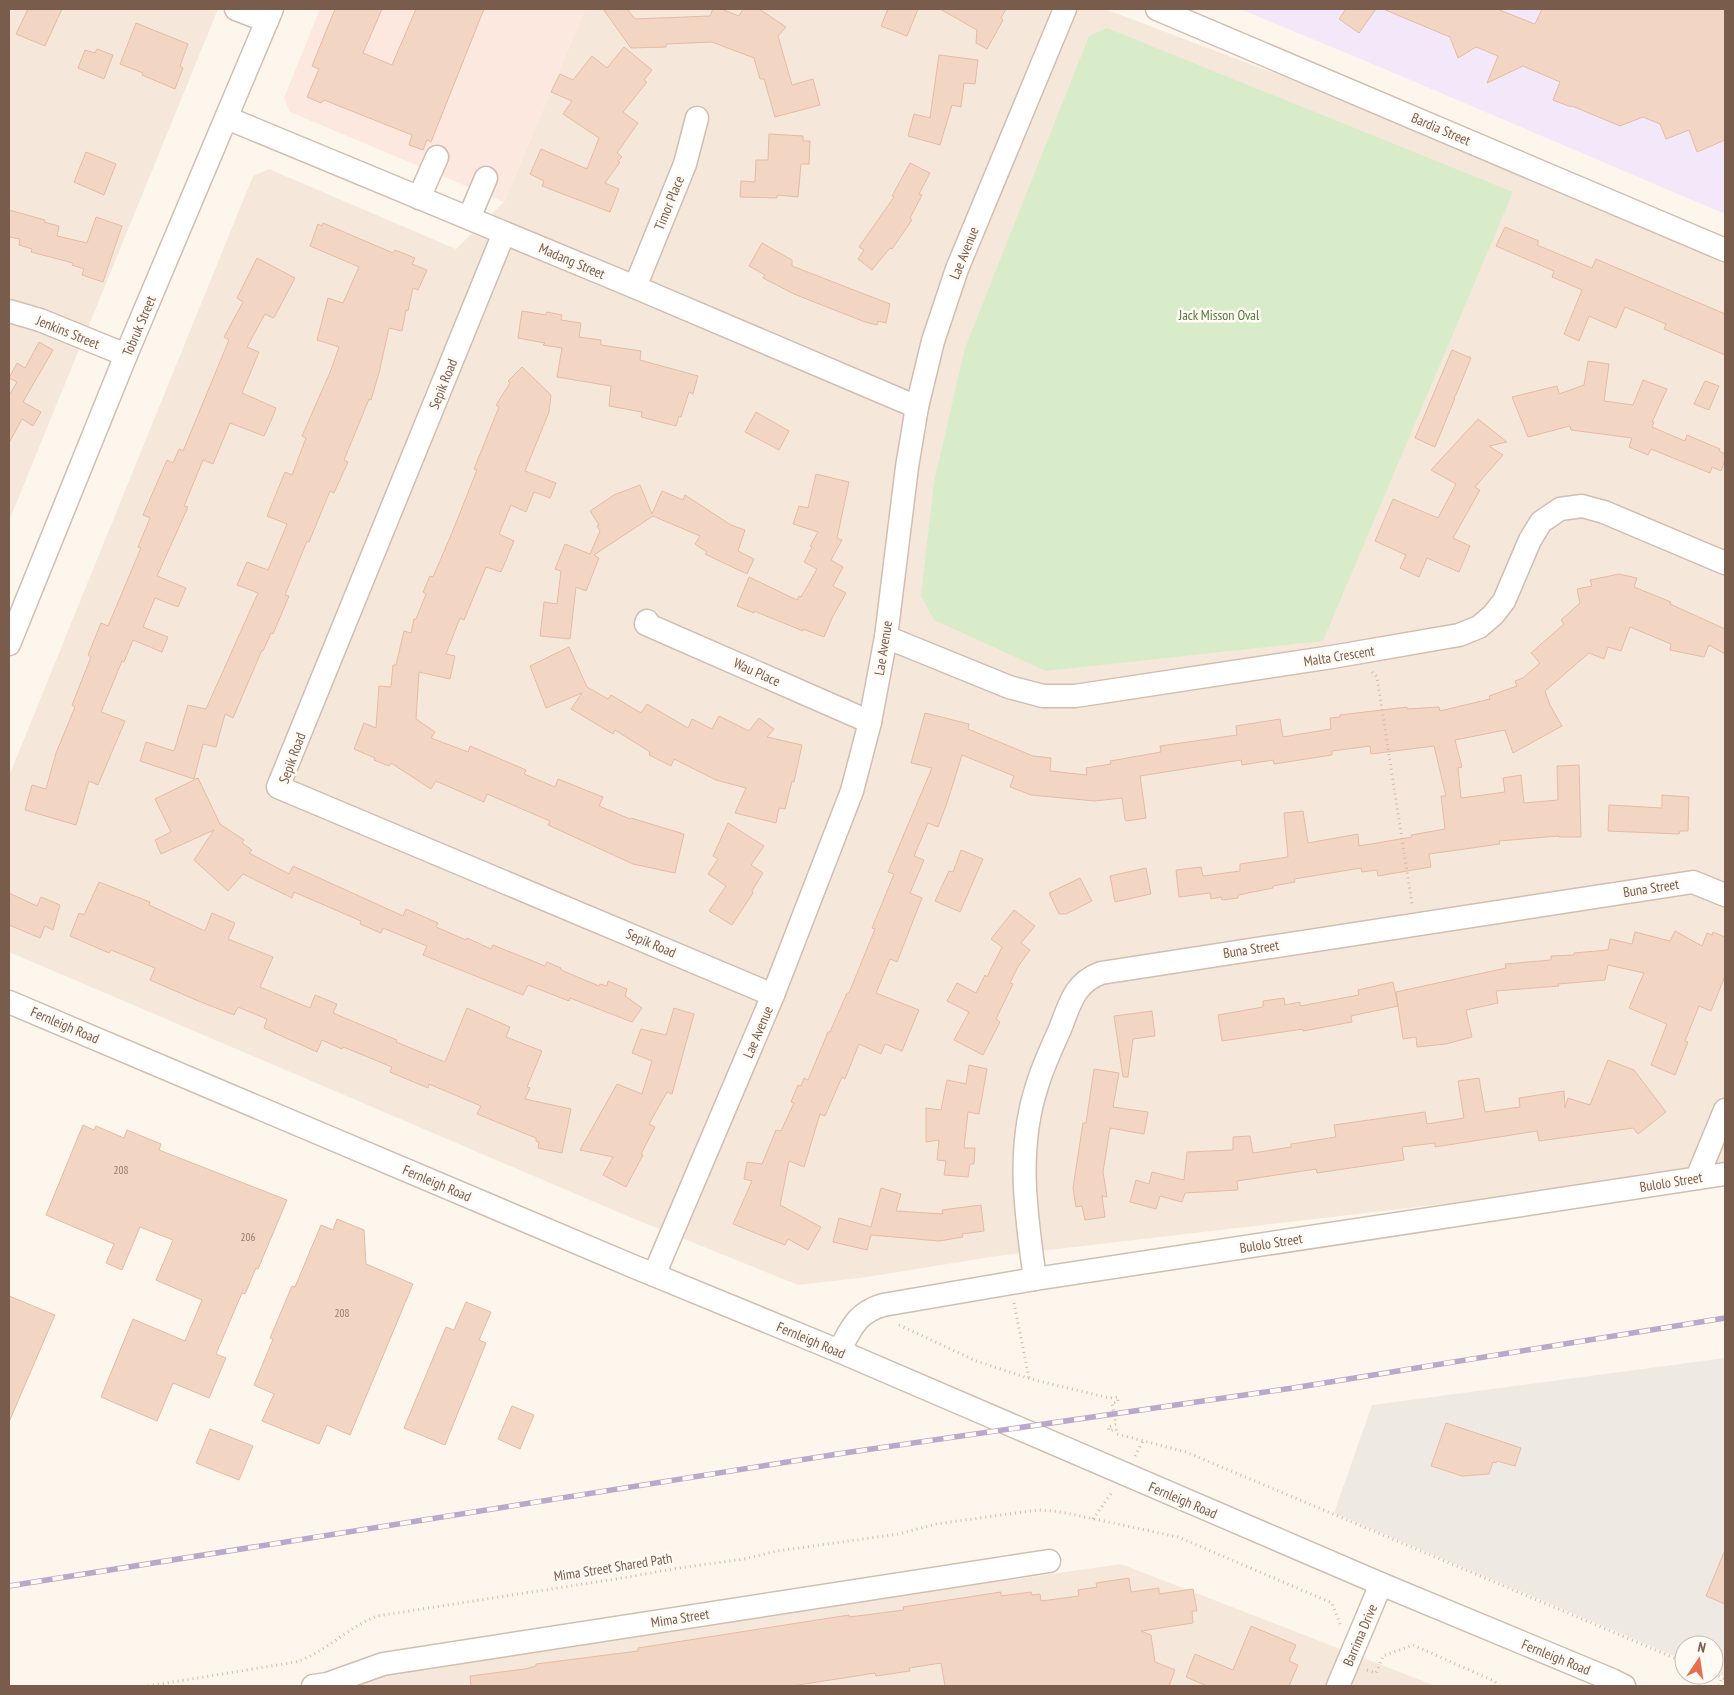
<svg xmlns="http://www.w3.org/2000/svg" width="1734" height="1695" viewBox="0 0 1734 1695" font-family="'PT Sans Narrow',sans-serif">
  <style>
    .residential { fill: #f5e8da }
    .commercial { fill: #fde8e0 }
    .industrial { fill: #efe9e4 }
    .education { fill: #f3e8fa }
    .green { fill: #d8ecc9 }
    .building { fill: #f3d5c3; stroke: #e6bba3 }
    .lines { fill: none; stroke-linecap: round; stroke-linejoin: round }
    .minor-casing { stroke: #d1beb0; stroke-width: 25 }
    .path { stroke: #d9b8a5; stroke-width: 3; stroke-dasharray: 1 4; stroke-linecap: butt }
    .minor { stroke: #fff; stroke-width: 22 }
    .rail-casing { stroke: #b9a8c9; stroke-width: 5.5 }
    .rail { stroke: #fffaf3; stroke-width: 4; stroke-dasharray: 11; stroke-linecap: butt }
    .labels { text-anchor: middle; stroke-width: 5; stroke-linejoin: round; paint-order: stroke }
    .number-label { font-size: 11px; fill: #987a6a }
    .street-label { font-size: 14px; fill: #7a5c4d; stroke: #fffaf3 }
    .park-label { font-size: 14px; fill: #537a41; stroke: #fffaf3 }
  </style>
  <rect width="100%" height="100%" fill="#fdf6ec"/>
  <g class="residential">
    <polygon points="9,9 218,9 9,521"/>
    <polygon points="585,9 1105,9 1538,173 1725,254 1725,1170 1692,1175 997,1256 867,1277 798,1285 632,1218 9,952 9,776 253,176 269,169 456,249 504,202"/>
    <polygon points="1121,1564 1436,1686 317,1686 408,1666"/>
  </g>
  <polygon class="commercial" points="320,9 585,9 504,202 290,112 284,98"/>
  <polygon class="industrial" points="1725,1358 1725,1677 1714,1672 1714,1645 1684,1645 1684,1660 1334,1513 1372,1405"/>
  <polygon class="education" points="1240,9 1725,9 1725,214 1368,62"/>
  <polygon class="green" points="1107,28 1513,192 1323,641 1046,671 934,620 921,596 934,482 965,348 1089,36"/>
  <g class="building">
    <polygon points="28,9 62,9 45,46 16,34"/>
    <polygon points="335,9 382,9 363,53 392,65 416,9 484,9 431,142 427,140 423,150 409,145 412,135 324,100 321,103 307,97 319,69 312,66"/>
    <polygon points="603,9 627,9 635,19 710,16 713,9 721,9 739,16 743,9 759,9 786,27 778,36 792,85 813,79 820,105 775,117 764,79 760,79 754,58 712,42 666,44 666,47 631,48"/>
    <polygon points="888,9 918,9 907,36 881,26"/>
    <polygon points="940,9 1006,9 1001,18 1003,20 987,49 976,43 977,30"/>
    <polygon points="1346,9 1376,9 1359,33 1339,19"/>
    <polygon points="1383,9 1497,9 1535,24 1542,9 1725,9 1725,140 1697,152 1689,130 1666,139 1660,124 1643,117 1620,126 1572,106 1571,107 1553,100 1560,82 1523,66 1487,83 1498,56 1476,47 1458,58 1450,37"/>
    <polygon points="136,23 188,44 180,66 183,68 175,89 142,75 143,73 120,64"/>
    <polygon points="624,47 652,70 644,80 647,82 623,112 638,123 617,153 622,157 618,161 620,162 605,183 619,189 610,212 542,186 544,181 530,174 541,149 587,169 599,138 563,114 572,101 551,92 560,74 573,80 592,56 607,68"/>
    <polygon points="97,49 113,55 104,79 78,68 85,50 95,53"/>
    <polygon points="939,55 978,60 975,84 964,83 961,107 952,105 940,145 908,136 914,114 930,118"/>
    <polygon points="769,134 803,136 803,141 810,141 809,164 801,164 798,197 777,195 777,198 740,197 741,181 755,182 756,160 768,160"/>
    <polygon points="86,152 116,164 104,195 74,182"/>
    <polygon points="910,163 930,173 919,194 922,195 910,218 912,220 892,249 890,248 872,270 858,259 864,250 859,247 894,197 892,196"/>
    <polygon points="9,210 45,220 44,222 59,226 57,236 87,243 96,217 122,226 103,282 82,275 84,269 72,265 73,263 31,252 32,249 19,245 20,239 9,237"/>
    <polygon points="323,223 393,253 395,250 415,258 412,264 427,270 418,290 413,288 408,311 406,310 402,331 389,328 379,373 371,400 369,399 344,460 348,462 334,493 330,491 309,542 307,541 285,595 289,596 273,634 271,633 263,651 262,650 233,718 225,714 216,747 203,744 194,779 140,761 146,742 174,751 188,705 206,709 258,593 237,585 247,562 268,570 287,524 267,516 285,472 292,475 306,438 302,436 331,370 339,347 317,340 328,298 343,303 359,267 310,246 318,224 322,226"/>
    <polygon points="1505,227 1539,241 1537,245 1592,268 1596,259 1725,314 1725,355 1664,329 1666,324 1625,307 1616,328 1589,316 1579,341 1564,334 1582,290 1552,277 1554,271 1496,246"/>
    <polygon points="762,243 792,260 792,266 890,304 886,323 878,321 877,325 865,322 794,294 763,278 765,275 749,266"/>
    <polygon points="257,258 295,278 275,316 273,318 265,314 247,347 259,352 242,393 276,408 271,421 264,436 230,423 213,464 203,460 184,506 188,507 157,576 186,588 178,607 155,598 143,627 168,637 162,652 133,640 124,662 122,661 101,712 125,721 98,785 89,781 76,825 25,810 32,785 46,789 56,753 75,707 72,705 91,657 88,655 101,623 108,626 141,548 138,547 150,518 143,515 167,460 173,463 179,449 183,451 229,340 224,337 243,302 237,298"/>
    <polygon points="522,311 546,315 547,312 562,315 561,320 581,323 579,337 601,340 601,345 641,351 640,360 698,376 693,394 689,392 681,417 679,416 676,426 641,417 642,412 609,406 611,386 557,377 562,348 543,345 545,343 518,338"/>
    <polygon points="39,342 53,350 23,402 41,412 33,426 22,419 9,443 9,394 10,394 17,382 9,378 17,363 25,368"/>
    <polygon points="1452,350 1471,358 1456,395 1454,397 1455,398 1435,447 1415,438"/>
    <polygon points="1588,361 1609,364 1604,401 1633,405 1643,380 1667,389 1652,422 1654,422 1652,427 1685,441 1687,435 1720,449 1719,451 1725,454 1725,460 1721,471 1712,467 1710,473 1651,449 1648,455 1629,447 1632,438 1571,430 1570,426 1528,437 1512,397 1557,386 1559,394 1584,385"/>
    <polygon points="522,367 551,395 549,412 525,471 556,483 550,498 534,492 526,512 511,505 499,534 514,541 501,572 486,567 464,620 460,618 446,654 455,656 450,679 419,672 416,719 435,732 431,738 468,752 470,746 526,770 524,774 555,787 558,779 603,797 599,806 630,819 631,818 684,834 675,873 633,864 548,825 550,821 487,794 484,802 436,781 431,789 391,763 389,766 374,760 375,758 354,749 364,723 376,728 379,686 391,687 393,665 396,665 404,631 411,633 414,619 416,619 426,594 423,592 430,576 433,577 454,528 477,470 474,469 499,407 496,405 510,383 508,381"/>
    <polygon points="1705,381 1719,386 1709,410 1694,404"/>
    <polygon points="756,412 789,431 779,450 745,432"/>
    <polygon points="1478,419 1507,442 1489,446 1503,455 1475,487 1480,490 1453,538 1470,546 1459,572 1427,558 1419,577 1400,568 1406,555 1375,541 1393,499 1438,518 1456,484 1431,470"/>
    <polygon points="816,474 849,482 837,538 842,540 831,560 843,567 833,586 846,593 833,616 824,637 803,629 803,631 754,611 754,613 737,606 749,577 797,600 799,596 801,597 817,569 804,562 812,547 810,546 818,532 793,524 799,506 808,508"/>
    <polygon points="640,485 652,514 662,491 683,500 685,495 731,525 745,530 738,551 754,559 747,574 705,554 707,552 695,544 700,536 653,516 594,555 599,558 586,591 576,587 570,639 540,636 544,602 557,604 561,571 555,569 565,544 590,554 600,531 597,526 599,525 590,511 614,495"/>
    <polygon points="1619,574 1637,578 1634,587 1671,602 1670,604 1725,629 1725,654 1709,645 1704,657 1670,650 1671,644 1630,627 1621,651 1608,647 1604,659 1589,653 1545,691 1550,705 1562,726 1513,753 1505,730 1455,740 1462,767 1458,768 1461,798 1505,792 1503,778 1521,775 1524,803 1558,800 1557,766 1579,765 1581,837 1559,837 1559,836 1499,841 1500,844 1429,854 1431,867 1378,876 1377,870 1362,872 1361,868 1294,879 1295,882 1273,886 1273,888 1238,895 1238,898 1222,900 1221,897 1211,899 1210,893 1179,897 1176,870 1201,867 1203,876 1240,871 1240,864 1288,857 1284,813 1303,811 1308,843 1358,834 1359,846 1412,837 1411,835 1445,829 1441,796 1446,796 1434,746 1371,754 1370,746 1332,751 1332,755 1274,764 1273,760 1242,765 1241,760 1140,776 1146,818 1127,821 1125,820 1122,798 1095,801 1031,795 1010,787 1014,776 962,755 947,803 938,827 928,823 914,856 924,860 910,893 922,898 897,962 890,959 876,993 919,1010 902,1051 885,1044 881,1054 859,1044 845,1079 842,1077 825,1116 820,1114 804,1167 789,1161 780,1205 821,1227 808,1250 788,1239 785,1245 733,1224 752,1181 744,1179 747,1162 762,1164 776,1130 781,1131 794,1103 791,1102 798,1085 801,1086 804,1078 808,1080 828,1032 830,1032 847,993 849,993 875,929 872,928 894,874 888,872 932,768 911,763 925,713 969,724 968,729 1033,756 1051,758 1050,771 1087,775 1086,768 1111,764 1110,761 1161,752 1160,746 1237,735 1236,726 1280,719 1283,737 1331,729 1330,718 1340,717 1340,715 1407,707 1407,709 1439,707 1440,711 1490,699 1489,696 1517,686 1515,681 1523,678 1540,663 1531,653 1564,624 1561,620 1580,603 1577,589 1592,586 1590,580"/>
    <polygon points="569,647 587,687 608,699 611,695 641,713 647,704 688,728 692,719 712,729 719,716 749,731 759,718 774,729 767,737 802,745 794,782 792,781 785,809 779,808 776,823 735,813 746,788 716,780 674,759 671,766 649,755 650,752 615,730 613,734 571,709 582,693 546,708 530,666"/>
    <polygon points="198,778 220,824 244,840 242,843 252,850 249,853 289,874 293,866 403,916 406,909 438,923 436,927 466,940 467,938 491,949 493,945 545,966 547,962 561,968 561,970 599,986 600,984 607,986 608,981 627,989 625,996 642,1008 632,1022 570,998 569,1001 528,985 523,995 423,955 427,946 383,928 381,933 360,924 361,921 294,892 292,898 243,874 228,891 194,860 214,830 161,854 155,840 171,832 155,799"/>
    <polygon points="1662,795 1689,797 1688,831 1680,831 1679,834 1608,831 1609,805 1662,808"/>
    <polygon points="728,823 764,846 751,865 763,873 752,891 753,893 732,925 709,911 726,886 708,874 718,859 713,856"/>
    <polygon points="961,850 983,859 960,912 935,901 949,871 953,872"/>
    <polygon points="1146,868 1151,894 1115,902 1110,876"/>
    <polygon points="1080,878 1092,901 1066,914 1059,914 1049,893"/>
    <polygon points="99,882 150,902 149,905 205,931 212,913 235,923 228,939 273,957 260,987 310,1008 315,995 337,1004 333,1013 397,1040 396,1042 445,1062 467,1008 510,1027 506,1037 542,1051 527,1087 530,1088 525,1099 571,1109 562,1153 538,1148 539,1142 536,1141 536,1138 477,1114 481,1106 429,1084 428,1088 390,1072 392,1067 343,1047 342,1049 322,1040 317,1052 264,1028 267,1019 238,1007 234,1015 196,1000 150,980 155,968 111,950 109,953 70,936 79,913 84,915"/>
    <polygon points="9,893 37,906 41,897 60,905 53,930 45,926 40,938 9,925"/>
    <polygon points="1014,910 1035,926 1021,943 1030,950 1019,965 1010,983 1013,984 996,1019 1000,1022 983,1055 954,1040 969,1012 947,1001 957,983 976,993 985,975 987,977 1002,947 991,939"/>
    <polygon points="1675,931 1702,946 1707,933 1712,935 1713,932 1725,937 1725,976 1711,1011 1699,1006 1685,1041 1688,1042 1675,1075 1651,1065 1667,1024 1629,1008 1644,973 1608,965 1605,980 1558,984 1559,986 1496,991 1498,1003 1466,1010 1472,1037 1446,1044 1417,1047 1416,1037 1403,1039 1398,1006 1351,1016 1352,1022 1303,1031 1303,1029 1222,1041 1218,1015 1263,1007 1263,1001 1284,998 1285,1005 1300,1002 1300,1006 1359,995 1358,990 1393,982 1398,1006 1396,992 1506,968 1505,964 1551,960 1551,956 1574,955 1574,953 1608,950 1610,939 1632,944 1635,932 1670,941"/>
    <polygon points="674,1008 694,1014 672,1094 667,1092 649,1124 655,1127 641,1154 643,1155 626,1187 603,1175 613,1157 580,1150 617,1084 642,1094 652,1061 632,1053 641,1029 666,1035"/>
    <polygon points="1152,1011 1155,1036 1133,1039 1128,1077 1123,1077 1114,1016"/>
    <polygon points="1608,1060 1634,1070 1666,1112 1638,1134 1633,1128 1539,1141 1537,1131 1435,1147 1435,1143 1402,1147 1404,1160 1317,1173 1316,1169 1237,1181 1238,1190 1185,1193 1182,1202 1160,1196 1156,1209 1130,1202 1136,1180 1149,1184 1152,1172 1184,1180 1187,1152 1233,1150 1233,1137 1250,1136 1253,1153 1291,1147 1291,1144 1336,1137 1334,1125 1425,1112 1427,1124 1464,1118 1458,1081 1479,1078 1485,1112 1520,1107 1519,1098 1564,1091 1565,1108 1568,1098 1590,1105"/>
    <polygon points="969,1065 987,1069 979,1114 968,1112 964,1148 975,1148 974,1164 970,1164 968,1177 944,1175 946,1161 937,1160 939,1140 926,1142 926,1108 941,1110 947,1080 966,1084"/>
    <polygon points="1094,1069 1119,1073 1113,1107 1148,1112 1144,1134 1110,1128 1103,1172 1107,1197 1102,1196 1105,1217 1085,1220 1082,1206 1076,1207 1073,1188 1083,1123 1086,1123"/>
    <polygon points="83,1125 94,1130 96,1126 124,1138 127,1130 161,1144 159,1150 287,1200 258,1269 256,1268 245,1294 242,1293 216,1354 226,1358 209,1398 173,1383 157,1421 101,1397 133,1319 185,1341 202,1300 156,1280 173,1240 140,1227 122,1270 106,1263 114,1244 46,1215"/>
    <polygon points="881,1188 901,1194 896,1211 943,1214 942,1210 981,1205 984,1231 962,1234 963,1237 939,1241 871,1235 867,1250 833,1242 839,1218 871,1227"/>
    <polygon points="337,1219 364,1230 366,1264 413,1284 350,1435 327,1425 319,1444 262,1421 274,1394 254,1385 273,1339 270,1338 292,1286 295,1287 321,1225 333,1230"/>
    <polygon points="9,1296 55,1315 9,1422"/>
    <polygon points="466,1302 491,1312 479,1340 486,1343 445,1445 404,1428 446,1327 454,1330"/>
    <polygon points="512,1406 534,1415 520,1449 498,1439"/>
    <polygon points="1446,1423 1521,1448 1515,1466 1497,1461 1496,1463 1493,1462 1489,1474 1462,1476 1431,1466"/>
    <polygon points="210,1429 253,1446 239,1480 196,1463"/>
    <polygon points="1725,1550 1725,1604 1706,1596"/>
    <polygon points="1129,1578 1131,1592 1159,1588 1159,1594 1193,1589 1197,1611 1192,1611 1193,1623 1141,1631 1151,1635 1155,1662 1175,1670 1169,1686 945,1686 941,1663 909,1668 910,1671 876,1676 875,1673 792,1686 471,1686 470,1676 525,1669 536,1666 536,1664 638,1651 638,1648 849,1615 849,1617 904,1610 903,1607 1001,1592 1001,1596 1031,1592 1032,1595 1040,1594 1041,1601 1079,1596 1078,1590 1097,1587 1096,1583"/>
    <polygon points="1251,1626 1296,1645 1289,1661 1298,1665 1289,1686 1207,1686 1186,1677 1195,1654 1233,1670"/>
  </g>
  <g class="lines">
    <g class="minor-casing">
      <g id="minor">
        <polyline points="236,9 267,21"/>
        <polyline points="1157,9 1725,250"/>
        <polyline points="227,118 635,287 917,407"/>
        <polyline points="419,198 437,157"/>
        <polyline points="469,218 486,178"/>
        <polyline points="504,233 278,787 773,995"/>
        <polyline points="635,287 685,164 697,118"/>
        <polyline points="9,311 40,320 126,355"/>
        <polyline points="647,621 646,624 870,722"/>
        <polyline points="886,637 1009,687 1043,696 1075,696 1332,657 1459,635 1479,627 1493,615 1504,601 1530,540 1541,522 1560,509 1582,506 1604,512 1725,563"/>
        <polyline points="9,644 126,355 272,9"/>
        <polyline points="9,1002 630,1265 839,1351 1381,1584 1612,1680 1624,1686"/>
        <polyline points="1697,1178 1725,1110"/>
        <polyline points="654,1275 773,995 852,791 870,722 886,637 907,467 917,407 933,341 957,269 1065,9"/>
        <path d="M1035 1279C1026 1214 1016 1150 1037 1086 1043 1066 1052 1047 1060 1029 1070 1004 1074 983 1101 973L1693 882 1725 895"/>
        <path d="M839 1351C851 1329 856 1313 883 1305L1035 1279 1725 1174"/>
        <polyline points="313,1686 327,1684 383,1664 1049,1561"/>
        <polyline points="1338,1686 1381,1584"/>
      </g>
    </g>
    <g class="path">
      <polyline points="1372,672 1377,677 1412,904"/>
      <polyline points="1014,1303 1029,1378"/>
      <polyline points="899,1325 976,1361 1031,1379 1109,1398 1118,1397 1118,1402 1112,1403 1116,1424 1108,1427 1109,1431 1116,1429 1117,1434 1186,1452 1684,1662"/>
      <polyline points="1135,1456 1143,1441"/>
      <polyline points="1093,1519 1113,1491"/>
      <polyline points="1367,1670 1376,1673 1383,1656 1413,1645 1494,1681 1499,1686"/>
      <polyline points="1714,1674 1725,1679"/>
      <path d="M148 1686 296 1662C326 1652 347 1628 377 1616L622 1578 679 1568 744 1559 777 1551 899 1534 936 1524 1038 1510 1054 1511 1071 1514 1178 1537 1332 1603 1340 1624"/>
      <polyline points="1719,1686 1722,1678"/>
    </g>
    <use href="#minor" class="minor"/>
    <g class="rail-casing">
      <polyline id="rail" points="9,1586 844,1453 1293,1388 1725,1318"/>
    </g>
    <use href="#rail" class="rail"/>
  </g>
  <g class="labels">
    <g class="number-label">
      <text x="121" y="1174">208</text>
      <text x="248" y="1241">206</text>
      <text x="342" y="1317">208</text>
    </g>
    <g class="street-label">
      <text transform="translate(1441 129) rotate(23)" y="5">Bardia Street</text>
      <text transform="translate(669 203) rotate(-68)" y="5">Timor Place</text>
      <text transform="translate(964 253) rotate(-68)" y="5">Lae Avenue</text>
      <text transform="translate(572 261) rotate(23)" y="5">Madang Street</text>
      <text transform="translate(139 326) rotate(-67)" y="5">Tobruk Street</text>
      <text transform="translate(68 332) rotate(22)" y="5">Jenkins Street</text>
      <text transform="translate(443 384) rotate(-68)" y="5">Sepik Road</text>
      <text transform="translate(883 648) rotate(-81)" y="5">Lae Avenue</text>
      <text transform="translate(1339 656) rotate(-9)" y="5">Malta Crescent</text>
      <text transform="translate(757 672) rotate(24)" y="5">Wau Place</text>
      <text transform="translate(292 758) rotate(-70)" y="5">Sepik Road</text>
      <text transform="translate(1651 888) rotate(-9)" y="5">Buna Street</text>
      <text transform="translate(651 943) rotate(23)" y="5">Sepik Road</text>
      <text transform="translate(1251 949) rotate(-9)" y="5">Buna Street</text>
      <text transform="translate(65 1025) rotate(23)" y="5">Fernleigh Road</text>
      <text transform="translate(758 1032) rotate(-67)" y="5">Lae Avenue</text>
      <text transform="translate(1671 1182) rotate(-9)" y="5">Bulolo Street</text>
      <text transform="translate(437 1183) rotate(23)" y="5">Fernleigh Road</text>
      <text transform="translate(1271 1243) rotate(-9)" y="5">Bulolo Street</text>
      <text transform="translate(811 1340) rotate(23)" y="5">Fernleigh Road</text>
      <text transform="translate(1183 1500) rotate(23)" y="5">Fernleigh Road</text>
      <text transform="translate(613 1567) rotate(-9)" y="5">Mima Street Shared Path</text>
      <text transform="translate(680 1618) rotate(-9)" y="5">Mima Street</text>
      <text transform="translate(1360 1635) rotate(-67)" y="5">Barrima Drive</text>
      <text transform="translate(1556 1657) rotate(22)" y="5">Fernleigh Road</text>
    </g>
    <g class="park-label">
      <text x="1219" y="320">Jack Misson Oval</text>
    </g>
  </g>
  <rect width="1734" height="1695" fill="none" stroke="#7a5c4d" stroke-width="20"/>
  <g transform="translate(1699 1660) rotate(13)"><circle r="24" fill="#fffaf3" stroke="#cabbb1"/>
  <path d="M0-4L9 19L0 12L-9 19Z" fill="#e76f51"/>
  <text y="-8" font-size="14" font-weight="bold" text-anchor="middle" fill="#7a5c4d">N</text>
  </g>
</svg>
